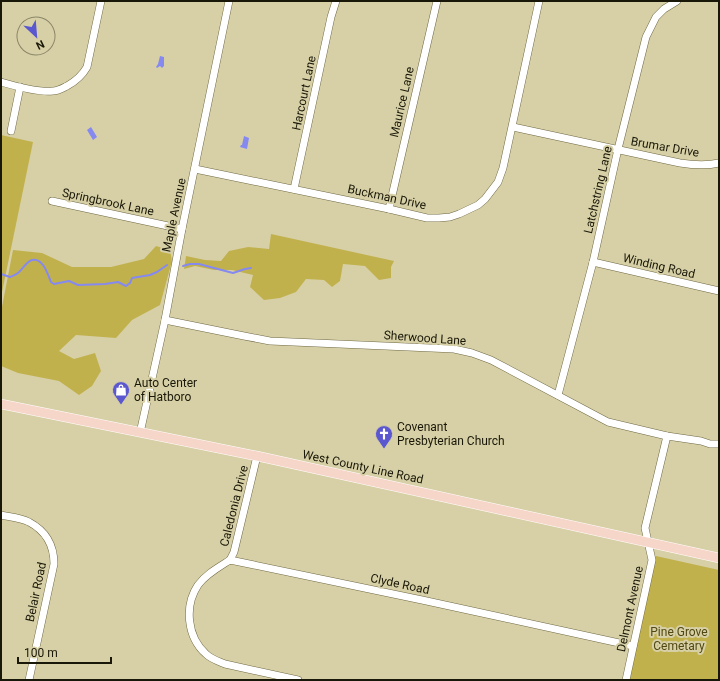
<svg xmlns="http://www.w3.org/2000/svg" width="720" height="681" viewBox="0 0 720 681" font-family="Roboto,sans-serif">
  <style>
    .green { fill: #c1b14d }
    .water { fill: #8589f0 }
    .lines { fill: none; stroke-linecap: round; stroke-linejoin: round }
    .stream { stroke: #8589f0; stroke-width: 2 }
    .minor-casing { stroke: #6f6843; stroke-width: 8 }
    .major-casing { stroke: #fff; stroke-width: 10 }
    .minor { stroke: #fff; stroke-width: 7 }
    .major { stroke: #f7d6ca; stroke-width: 9 }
    .labels { text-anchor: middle; stroke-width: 4; stroke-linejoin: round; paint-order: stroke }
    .street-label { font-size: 12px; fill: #191707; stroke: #d7d0a7 }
    .poi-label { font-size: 12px; fill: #191707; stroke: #d7d0a7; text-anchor: start }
    .park-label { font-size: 12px; fill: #504711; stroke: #d7d0a7 }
  </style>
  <rect width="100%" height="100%" fill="#d7d0a7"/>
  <g class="green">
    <polygon points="1,135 33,142 1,297"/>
    <polygon points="271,234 394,261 391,267 391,278 379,280 365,266 343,264 340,281 332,287 324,280 306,279 296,292 280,298 264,300 250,287 253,275 232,270 214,270 195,266 184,269 186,256 205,260 221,261 229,251 248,247 269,249"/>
    <polygon points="156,246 170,250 172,261 160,305 132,320 116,338 76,335 59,351 74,359 95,353 101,371 92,386 79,395 59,381 18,373 1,366 1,312 13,250 42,253 72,267 111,267 144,259"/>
    <polygon points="656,556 719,570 719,680 628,680"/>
  </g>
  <g class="water">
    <polygon points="160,56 164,57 164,66 162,68 160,66 157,68 156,67 158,64"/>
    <polygon points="91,127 97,137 93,140 87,130"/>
    <polygon points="244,136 249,138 247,149 240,147 241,145 242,145"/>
  </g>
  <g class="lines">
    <g class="stream">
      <polyline points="183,266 190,264 199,264 233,273 245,269 251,268"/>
      <path d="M1 274 10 277C12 276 16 275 18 273 23 269 26 262 32 260 43 257 48 275 51 282L54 284 69 281 78 285 105 284 118 282 126 286 130 283 132 278 150 275 157 272 167 265"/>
    </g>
    <g class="minor-casing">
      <g id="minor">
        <path d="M1 82C15 86 39 93 53 91 58 91 63 88 67 86 76 81 82 76 87 67L101 1"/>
        <path d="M513 127 680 163C693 165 706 166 719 163"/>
        <polyline points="11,131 20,87"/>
        <polyline points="195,169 389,209 427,218 439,218 450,217 459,214 478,205 485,199 498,182 503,168 539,1"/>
        <polyline points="294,189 331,17 336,1"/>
        <polyline points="52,201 182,229"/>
        <polyline points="389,209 437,1"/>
        <polyline points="593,262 719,291"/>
        <polyline points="165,320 244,336 270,341 454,349 472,353 491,360 608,422 667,436 701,441 710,444 719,444"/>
        <polyline points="558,395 593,262 618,149 646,37 656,17 664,9 677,1"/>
        <polyline points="140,433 165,320 182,229 229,1"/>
        <path d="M1 515C10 517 21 518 29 522 46 531 54 545 54 564L29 680"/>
        <polyline points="230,560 234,552 257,456"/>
        <path d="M298 680 225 664C218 661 211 659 206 654 187 637 184 606 198 585 206 574 219 567 230 560L422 600 633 646"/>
        <polyline points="626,680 652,560 645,528 667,436"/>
      </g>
    </g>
    <g class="major-casing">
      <polyline id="major" points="1,404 257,456 719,558"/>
    </g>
    <use href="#minor" class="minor"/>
    <use href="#major" class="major"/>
  </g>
  <defs>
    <g id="shop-pin" transform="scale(0.9)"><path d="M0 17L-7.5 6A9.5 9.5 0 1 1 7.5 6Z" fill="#5b57cf" stroke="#d7d0a7"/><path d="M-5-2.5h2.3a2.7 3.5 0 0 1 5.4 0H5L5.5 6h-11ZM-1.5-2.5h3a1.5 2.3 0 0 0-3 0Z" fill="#fff"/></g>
    <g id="church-pin" transform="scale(0.9)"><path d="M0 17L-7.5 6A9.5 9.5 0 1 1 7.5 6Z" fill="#5b57cf" stroke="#d7d0a7"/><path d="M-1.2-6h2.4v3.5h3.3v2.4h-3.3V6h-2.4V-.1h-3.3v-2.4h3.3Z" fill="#fff"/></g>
  </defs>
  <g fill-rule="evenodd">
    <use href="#shop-pin" x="121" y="390"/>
    <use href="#church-pin" x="384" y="434"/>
  </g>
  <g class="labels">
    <g class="street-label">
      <text transform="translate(304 93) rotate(-78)" y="4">Harcourt Lane</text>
      <text transform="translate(402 102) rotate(-77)" y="4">Maurice Lane</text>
      <text transform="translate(665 147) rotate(10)" y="4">Brumar Drive</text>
      <text transform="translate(598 190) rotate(-77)" y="4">Latchstring Lane</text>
      <text transform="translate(387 197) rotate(12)" y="4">Buckman Drive</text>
      <text transform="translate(108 202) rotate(12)" y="4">Springbrook Lane</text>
      <text transform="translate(174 215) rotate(-78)" y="4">Maple Avenue</text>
      <text transform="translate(659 266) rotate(13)" y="4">Winding Road</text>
      <text transform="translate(425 338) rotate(4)" y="4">Sherwood Lane</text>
      <text transform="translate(363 467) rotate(12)" y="4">West County Line Road</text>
      <text transform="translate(234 506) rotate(-76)" y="4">Caledonia Drive</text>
      <text transform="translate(400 584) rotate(12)" y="4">Clyde Road</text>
      <text transform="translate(36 592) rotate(-78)" y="4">Belair Road</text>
      <text transform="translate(630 609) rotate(-78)" y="4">Delmont Avenue</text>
    </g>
    <g class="poi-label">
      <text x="134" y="387">Auto Center<tspan x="134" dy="14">of Hatboro</tspan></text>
      <text x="397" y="431">Covenant<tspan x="397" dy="14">Presbyterian Church</tspan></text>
    </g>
    <g class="park-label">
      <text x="679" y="636">Pine Grove<tspan x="679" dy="14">Cemetary</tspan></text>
    </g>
  </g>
  <rect width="720" height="681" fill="none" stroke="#191707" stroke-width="4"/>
  <g transform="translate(36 36) rotate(154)"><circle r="19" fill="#d7d0a7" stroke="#8b8667"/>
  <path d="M0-3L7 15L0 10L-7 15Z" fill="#5b57cf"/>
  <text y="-6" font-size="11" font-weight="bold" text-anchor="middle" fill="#191707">N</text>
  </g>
  <path d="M18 657v6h93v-6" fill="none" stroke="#191707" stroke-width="2"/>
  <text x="24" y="657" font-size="12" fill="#191707" stroke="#d7d0a7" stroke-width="3" paint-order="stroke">100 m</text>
</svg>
